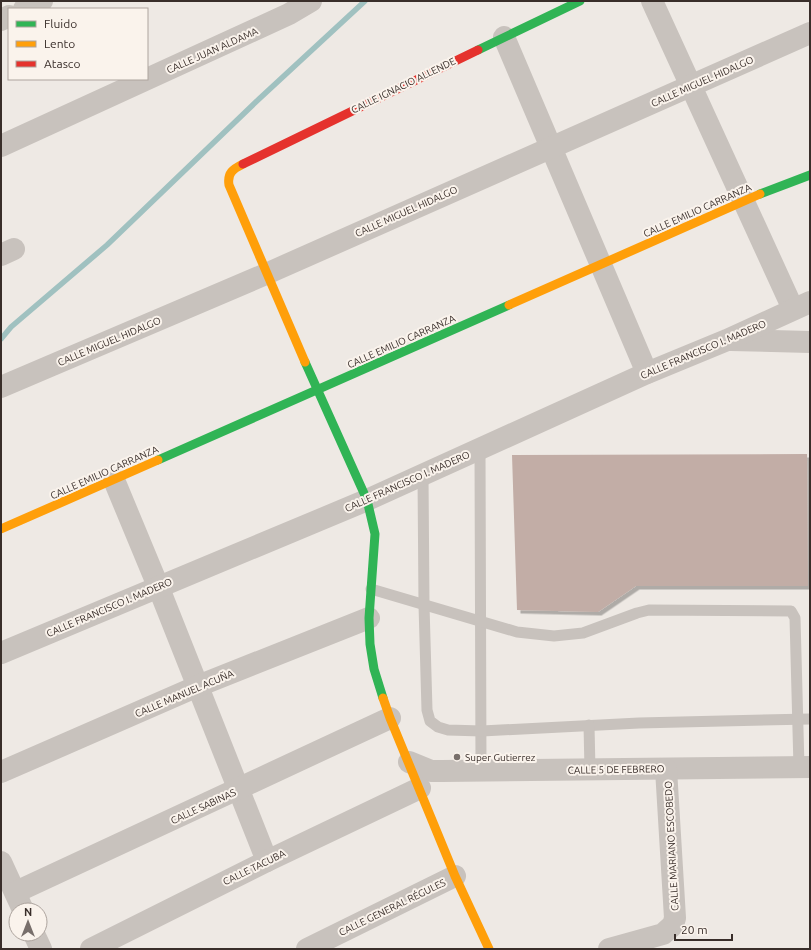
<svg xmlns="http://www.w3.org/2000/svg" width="811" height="950" viewBox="0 0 811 950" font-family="Ubuntu,sans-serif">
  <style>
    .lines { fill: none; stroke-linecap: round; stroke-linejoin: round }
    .stream { stroke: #a0c1c0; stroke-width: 5.5 }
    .building { fill: #c2ada6; filter: url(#shadow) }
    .lane { stroke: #c8c2bd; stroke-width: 11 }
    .street { stroke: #c8c2bd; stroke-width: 22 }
    .fast { stroke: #30b455; stroke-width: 9 }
    .slow { stroke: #ff9f0a; stroke-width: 9 }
    .jam { stroke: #e5322d; stroke-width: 9 }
    .poi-dot { fill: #786f6b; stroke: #faf3ec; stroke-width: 1.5 }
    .labels { text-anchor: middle; stroke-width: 4; stroke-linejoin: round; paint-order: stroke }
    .street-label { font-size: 10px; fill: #392e2a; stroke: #faf3ec }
    .poi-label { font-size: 10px; fill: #392e2a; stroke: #faf3ec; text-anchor: start }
  </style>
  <defs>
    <filter id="shadow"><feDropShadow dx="3.5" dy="3.5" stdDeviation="0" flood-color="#0004"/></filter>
  </defs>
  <rect width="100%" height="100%" fill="#eee9e4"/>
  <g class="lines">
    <polyline class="stream" points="1,339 11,327 107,245 259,99 365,1"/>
  </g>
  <polygon class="building" points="807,454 808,586 636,586 598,612 517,610 512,455"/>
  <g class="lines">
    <g class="lane">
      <polyline points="480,449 481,771"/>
      <polyline points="423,475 424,605 427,710 430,721 438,727 448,730 482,731 639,723 810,719"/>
      <polyline points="371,589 517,632 554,636 583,633 637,613 649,610 791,611 795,618 799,767"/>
      <polyline points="589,725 590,770"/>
    </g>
    <g class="street">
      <polyline points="652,1 793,309"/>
      <polyline points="24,9 42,1"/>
      <polyline points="1,20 9,16"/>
      <polyline points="504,37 647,373"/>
      <polyline points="1,146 289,14 311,1"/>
      <polyline points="1,255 14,249"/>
      <polyline points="731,340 810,342"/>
      <polyline points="1,387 266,274 810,33"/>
      <polyline points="114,480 158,586 267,861"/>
      <polyline points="1,653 367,500 647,373 727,340 810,302"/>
      <polyline points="409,762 431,771 442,771 810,767"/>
      <polyline points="1,772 198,686 369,618"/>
      <polyline points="1,862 23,910"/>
      <polyline points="16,892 390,718"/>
      <polyline points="34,934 41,949"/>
      <polyline points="91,949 267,861 420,788"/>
      <polyline points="307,949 455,876"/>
      <polyline points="609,949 663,934 673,925 675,918 666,769"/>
    </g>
    <g class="fast">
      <polyline points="478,50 580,1"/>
      <polyline points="760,194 810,175"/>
      <polyline points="305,362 367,500 375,534 369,618 370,644 374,669 383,698"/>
      <polyline points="158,460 509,305"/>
    </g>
    <g class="slow">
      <path d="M243 164C233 169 227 173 229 185L305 362"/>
      <polyline points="509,305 760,194"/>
      <polyline points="1,529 158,460"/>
      <polyline points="383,698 390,718 455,876 489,949"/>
    </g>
    <polyline class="jam" points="243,164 478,50"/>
  </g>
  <circle class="poi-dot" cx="457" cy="757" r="4"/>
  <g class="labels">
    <g class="street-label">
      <text transform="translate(212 50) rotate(-24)" y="4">CALLE JUAN ALDAMA</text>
      <text transform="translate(702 81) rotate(-24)" y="4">CALLE MIGUEL HIDALGO</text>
      <text transform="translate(403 85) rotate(-26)" y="4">CALLE IGNACIO ALLENDE</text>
      <text transform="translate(697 210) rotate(-24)" y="4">CALLE EMILIO CARRANZA</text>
      <text transform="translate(406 211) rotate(-24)" y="4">CALLE MIGUEL HIDALGO</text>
      <text transform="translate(109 341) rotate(-23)" y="4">CALLE MIGUEL HIDALGO</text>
      <text transform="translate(401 341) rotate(-24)" y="4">CALLE EMILIO CARRANZA</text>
      <text transform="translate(703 349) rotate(-23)" y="4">CALLE FRANCISCO I. MADERO</text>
      <text transform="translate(104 472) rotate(-24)" y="4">CALLE EMILIO CARRANZA</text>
      <text transform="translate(407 481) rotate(-24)" y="4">CALLE FRANCISCO I. MADERO</text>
      <text transform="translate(109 607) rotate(-23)" y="4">CALLE FRANCISCO I. MADERO</text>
      <text transform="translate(184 693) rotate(-23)" y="4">CALLE MANUEL ACUÑA</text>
      <text transform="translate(616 769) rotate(-1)" y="4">CALLE 5 DE FEBRERO</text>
      <text transform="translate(203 806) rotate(-25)" y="4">CALLE SABINAS</text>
      <text transform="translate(671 846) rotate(-93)" y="4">CALLE MARIANO ESCOBEDO</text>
      <text transform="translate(254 867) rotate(-26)" y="4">CALLE TACUBA</text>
      <text transform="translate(392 907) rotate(-26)" y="4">CALLE GENERAL RÉGULES</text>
    </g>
    <g class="poi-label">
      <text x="465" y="761">Super Gutierrez</text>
    </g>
  </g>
  <rect width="811" height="950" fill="none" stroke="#392e2a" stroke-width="4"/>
  <rect x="8" y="8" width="140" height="72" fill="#faf3ec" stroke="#ada49e"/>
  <rect x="16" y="21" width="20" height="6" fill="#30b455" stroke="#ada49e"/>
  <text x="44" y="28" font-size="12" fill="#392e2a">Fluido</text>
  <rect x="16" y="41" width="20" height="6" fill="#ff9f0a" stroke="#ada49e"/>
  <text x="44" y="48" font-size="12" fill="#392e2a">Lento</text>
  <rect x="16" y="61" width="20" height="6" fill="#e5322d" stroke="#ada49e"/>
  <text x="44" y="68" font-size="12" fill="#392e2a">Atasco</text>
  <g transform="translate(28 922)"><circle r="19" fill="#faf3ec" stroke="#ada49e"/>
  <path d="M0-3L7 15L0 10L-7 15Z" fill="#786f6b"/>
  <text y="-6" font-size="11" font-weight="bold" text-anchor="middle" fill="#392e2a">N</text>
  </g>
  <path d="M675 934v6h57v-6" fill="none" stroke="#392e2a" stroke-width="2"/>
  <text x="681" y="934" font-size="12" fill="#392e2a" stroke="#faf3ec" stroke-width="3" paint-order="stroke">20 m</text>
</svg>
